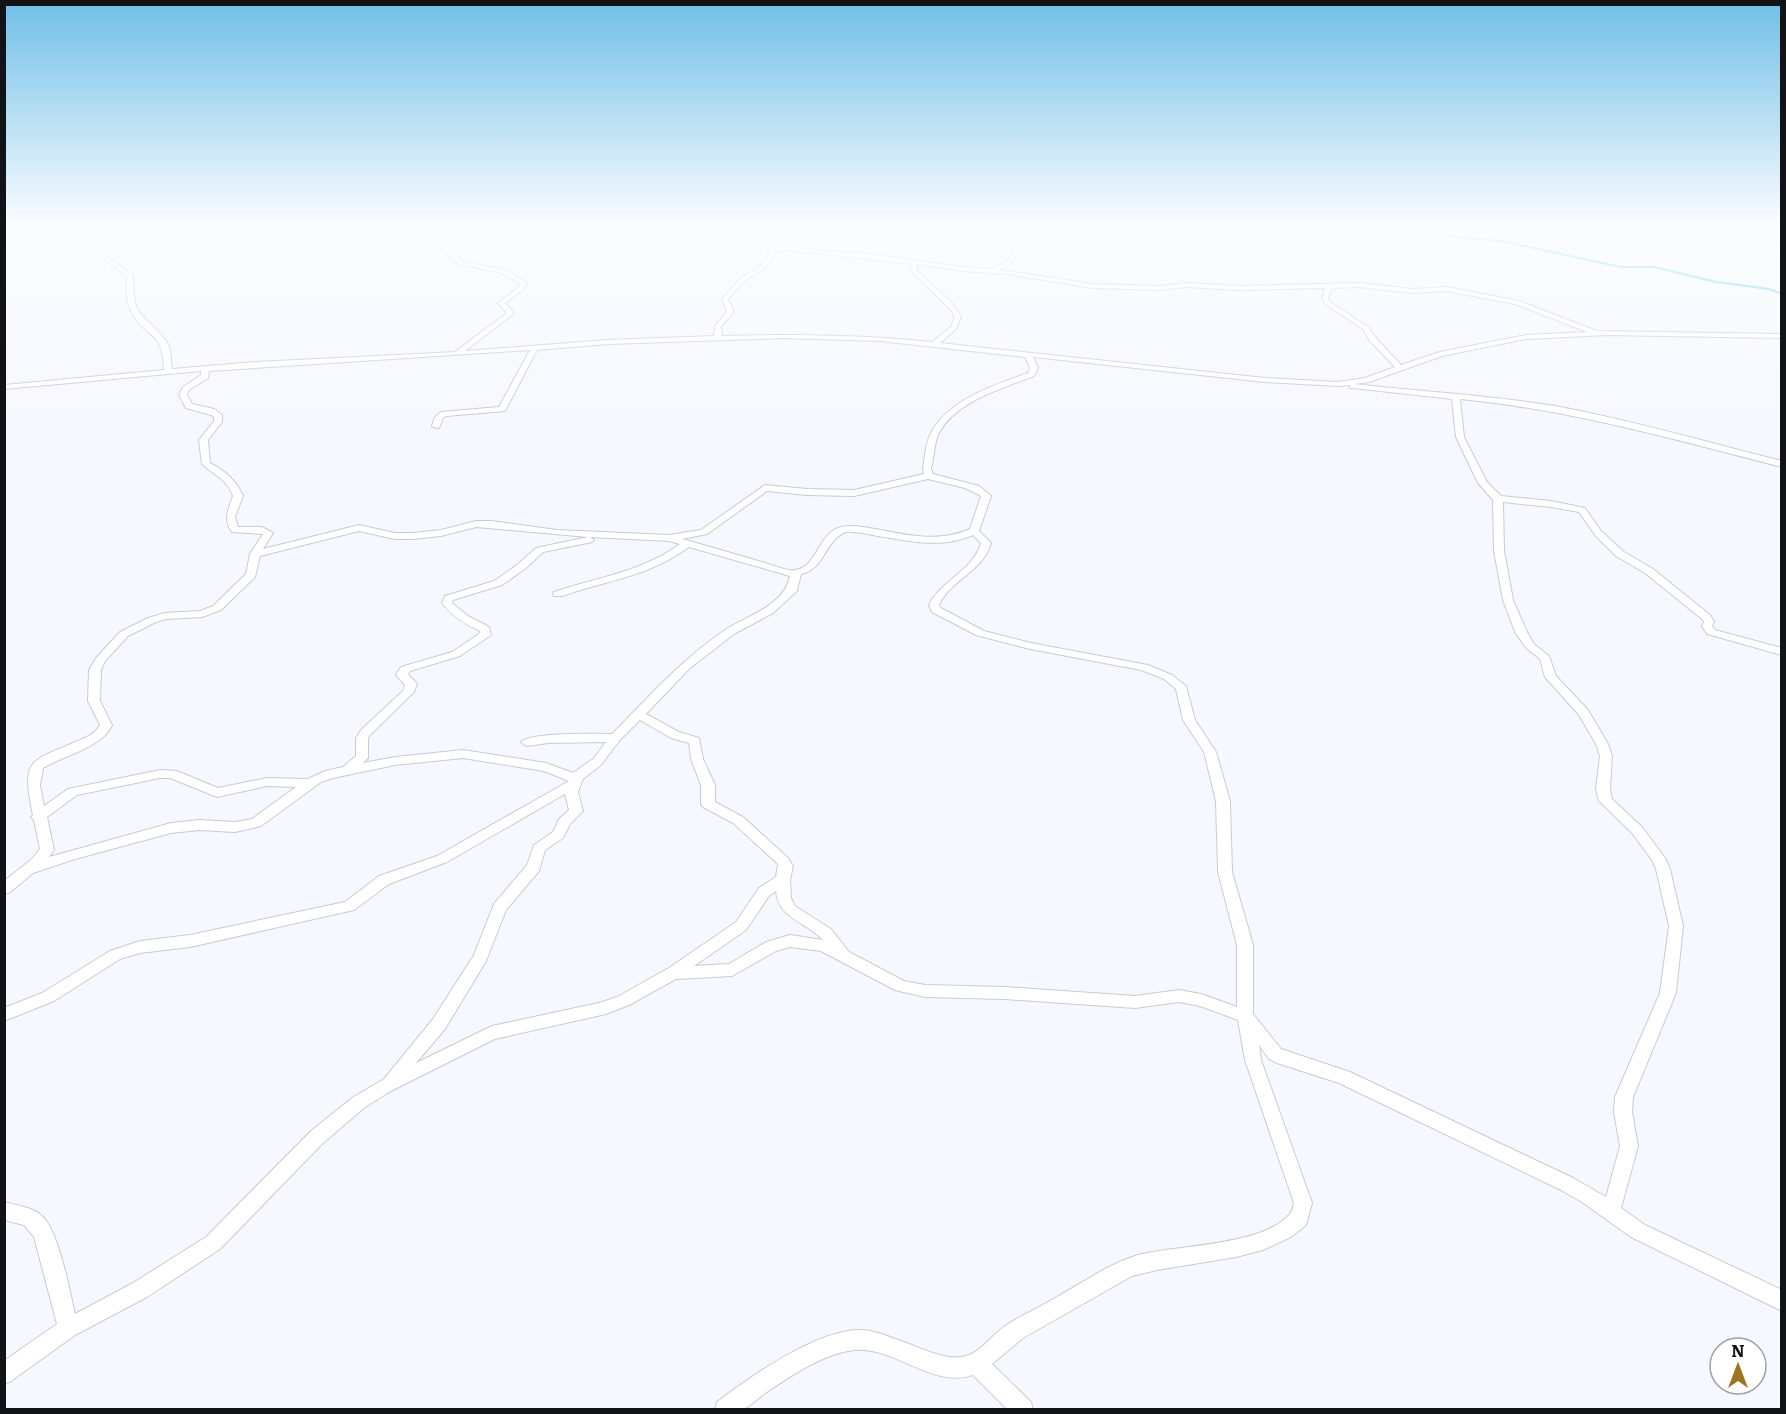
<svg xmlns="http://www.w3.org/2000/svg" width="1786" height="1414" viewBox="0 0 1786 1414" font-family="Literata,serif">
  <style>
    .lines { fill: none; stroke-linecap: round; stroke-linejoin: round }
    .stream { stroke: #5acfe5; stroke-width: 2 }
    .minor-casing { stroke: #c9cbd4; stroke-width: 2 }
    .minor { fill: #fff; fill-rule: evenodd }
  </style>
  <rect width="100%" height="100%" fill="#f6f8ff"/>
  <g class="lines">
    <polyline class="stream" points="1410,226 1452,237 1501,241 1621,267 1654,267 1716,282 1769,289 1782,294"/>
    <g class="minor-casing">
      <g id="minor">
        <path d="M789 226H796L773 242 774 249 787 246 820 251 863 253 962 267 992 269 1006 262 1024 236 1027 238 1010 264 1000 270 1092 284 1161 286 1186 283 1240 286 1359 283 1413 289 1446 287 1519 301 1597 331 1782 334V338L1607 335 1526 339 1442 356 1369 382 1355 384C1422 392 1489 395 1555 406 1631 420 1706 442 1782 461V467C1673 439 1572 410 1460 399L1464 437 1487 482 1501 496 1551 501 1585 508 1601 531 1624 552 1653 569 1710 615 1714 622 1712 626 1715 630 1782 648V655L1707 634 1702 626 1704 622 1702 619 1645 573 1616 556 1595 535 1579 512 1551 507 1503 502 1504 551 1513 600 1527 632 1534 644 1549 656 1556 676 1588 710 1608 744 1612 756 1610 789 1612 799 1642 827 1665 858 1670 869 1683 926 1676 993 1633 1097 1632 1112 1638 1146 1621 1208 1645 1225 1782 1290V1311L1631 1237 1582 1202 1561 1190 1339 1083 1277 1063 1269 1059 1259 1045 1261 1060 1312 1203 1306 1225 1291 1237 1263 1250 1236 1257 1157 1270 1132 1276 1023 1338 992 1364 1031 1402 1033 1410H1008L973 1375C932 1389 895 1346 854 1350 822 1354 791 1376 764 1394 758 1398 749 1407 742 1410 734 1412 723 1410 715 1410L717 1402C751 1376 814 1332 857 1330 872 1329 887 1336 901 1341 920 1347 945 1362 966 1356 981 1352 993 1334 1005 1326 1022 1315 1040 1307 1057 1297 1084 1282 1111 1262 1142 1254 1181 1245 1262 1245 1289 1215 1292 1212 1293 1207 1294 1203L1245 1060 1238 1020 1200 1006 1179 1002 1135 1008 1005 999 925 997 895 990 821 951 790 947 776 951 732 976 676 979 629 1005 606 1014 495 1039 389 1092 364 1108 323 1143 220 1249 147 1297 75 1335 11 1381 4 1384V1361L57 1324 34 1237 24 1225 4 1220V1202C16 1205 31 1207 41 1215 58 1228 70 1292 75 1314L133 1283 206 1237 311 1131 352 1098 384 1079 433 1019 474 955 494 904 527 865 534 845 553 832 559 819 569 810 565 794 447 862 389 884 354 910 190 947 140 953 120 959 54 1001 4 1021V1008L42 993 110 951 140 941 190 935 345 902 379 876 437 856 569 781 544 771 463 758 395 765 333 778 321 782 261 826 235 832 199 830 171 833 75 859 33 873 9 893 4 894V881L32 859 40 849 34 820 31 817 33 815C21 758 29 762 78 741 87 737 95 734 100 725L88 701 89 670 96 658 120 632 148 618 165 613 200 611 213 606 246 574 250 554 263 534 232 532C223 519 228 510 233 496 227 479 214 475 202 464L199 440 214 421V416L186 408 179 395 183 387 201 375V371L4 389V385L164 370C163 327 143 339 130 309 125 299 127 287 127 276L103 258 105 255 133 275C133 322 143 310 167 342L170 349 172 369 257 362 455 352 507 313 498 303 519 287 521 284 502 273 459 264 433 241 398 232 400 229 437 239 463 262 506 270 527 283 524 289 505 303 513 312V314L465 351 608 340 714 336 715 326 727 312 722 299 741 278 760 267 769 255 768 240ZM787 250 911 264V271L951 310 955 317 951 327 932 342C862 335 792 334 722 336L721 326 734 312 728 299 745 280 764 269 775 255V252ZM917 264 962 271 1007 274 1092 288 1161 290 1186 287 1240 290 1325 288 1322 298 1325 304 1363 329 1370 341 1395 367 1365 378 1338 382 1265 378 940 343 956 329 961 317 951 302 916 270ZM1359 287 1413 293 1446 291 1515 304 1587 332 1526 335 1440 352 1401 365 1376 338 1368 327 1330 302 1328 298 1332 288ZM784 338 880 341 1025 357 1030 368 1028 373C995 385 949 399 931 433 925 443 925 458 923 469L924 474 854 490 807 489 765 485 701 530 669 535 557 530 491 521H476L441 530 413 533H395L359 525 263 549 273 533 262 527H238L235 517 243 496C236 480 225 471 210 463L208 440 222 422V415L214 409 192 404 187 395 189 390 208 378 209 371 530 350 499 407 441 412 435 417 432 426 436 428H439L443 418 446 416 505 411 537 350 608 344ZM1033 357 1265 382 1338 386 1350 385V388H1353L1452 399 1456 437 1478 483 1493 500 1494 551 1503 600 1515 632 1526 648 1540 659 1545 677 1579 715 1596 744 1600 756 1596 789 1599 801 1632 833 1652 860 1656 869 1669 926 1660 993 1615 1097 1614 1112 1620 1146 1606 1197 1573 1178 1350 1072 1281 1049 1253 1014V945L1232 872 1230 801 1216 752 1195 720 1186 686 1172 675 1148 665 1031 643 984 631 941 608 939 605C951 579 983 572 991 543L979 531 991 496 979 486 933 474 931 469C934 458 934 442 939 433 956 401 1003 388 1034 376L1038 368ZM928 479 965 488 981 496 970 529C939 543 906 535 875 529 863 527 850 524 838 528 816 536 817 573 789 570 778 568 767 563 758 561 732 553 707 546 682 539L707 534 767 491 807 495 854 496ZM476 527 588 537 536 548 517 565 494 581 445 596 442 603C452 616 464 624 480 631L479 634 452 652 401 667 396 675 405 685 403 691 362 729 356 738V756L343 767 325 771 308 779 267 778 218 788 177 771 160 770 68 789 44 806 40 785 43 768C63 756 103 747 112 725L100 701 101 670 105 661 128 636 156 622 166 619 202 617 221 610 255 577 260 556 359 531 395 539H413L441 536ZM845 532C856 531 867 534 878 536 910 541 942 549 973 535L981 543C973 571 941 580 929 605L932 612 976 635 1030 649 1141 670 1164 679 1176 689 1183 720 1204 752 1216 801 1218 872 1237 945V1007L1201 994 1179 990 1135 996 1005 987 925 985 904 981 849 952 831 929 795 906 791 898 790 880 793 866 788 858 743 817 715 802V785L703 759 699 738 679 732 646 714 689 669 734 634 773 613 797 591 801 574C825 569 824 542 845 532ZM590 537 669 541 680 544C642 572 598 577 554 592L553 594 554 596H562C608 580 648 577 689 547L790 576C784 606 748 615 725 630 682 659 648 698 612 734 594 734 532 732 521 742L527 746 548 743 606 742 593 759 573 773 546 763 463 750 395 757 363 763 368 758V738L370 735 414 692 417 684 408 674 410 671 460 656 491 635 489 627 468 616 452 603 453 600 502 585 525 569 543 552 592 542 594 540ZM640 720 671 738 689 743 691 759 701 785V804L703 807 733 823 778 864 776 877 759 888 736 922 669 968 617 997 599 1003 492 1026 416 1063 445 1029 486 961 506 910 539 871 545 850 563 838 570 824 583 811 578 792 583 779 601 765 619 741ZM160 778H170L217 797 267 786 296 787 252 819 235 822 199 820 171 823 49 857 54 850 47 817 77 795ZM776 891C778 919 807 922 823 940L790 935 766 942 729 964 694 966 746 930 769 896Z"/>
        <polygon points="1707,226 1719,226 1782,240 1782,244"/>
      </g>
    </g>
    <use href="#minor" class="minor"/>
  </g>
  <linearGradient id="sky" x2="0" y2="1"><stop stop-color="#6fbfe7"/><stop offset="0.53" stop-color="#fbfcff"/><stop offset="1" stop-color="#fbfcff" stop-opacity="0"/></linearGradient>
  <rect width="1786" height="424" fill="url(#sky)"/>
  <rect width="1786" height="1414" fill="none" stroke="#121316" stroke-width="12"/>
  <g transform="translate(1738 1366)"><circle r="28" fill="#ffffff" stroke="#a0a1a2" stroke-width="1.5"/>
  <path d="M0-4.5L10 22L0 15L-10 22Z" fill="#9d7623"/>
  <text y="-9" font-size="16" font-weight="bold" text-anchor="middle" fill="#121316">N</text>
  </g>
</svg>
